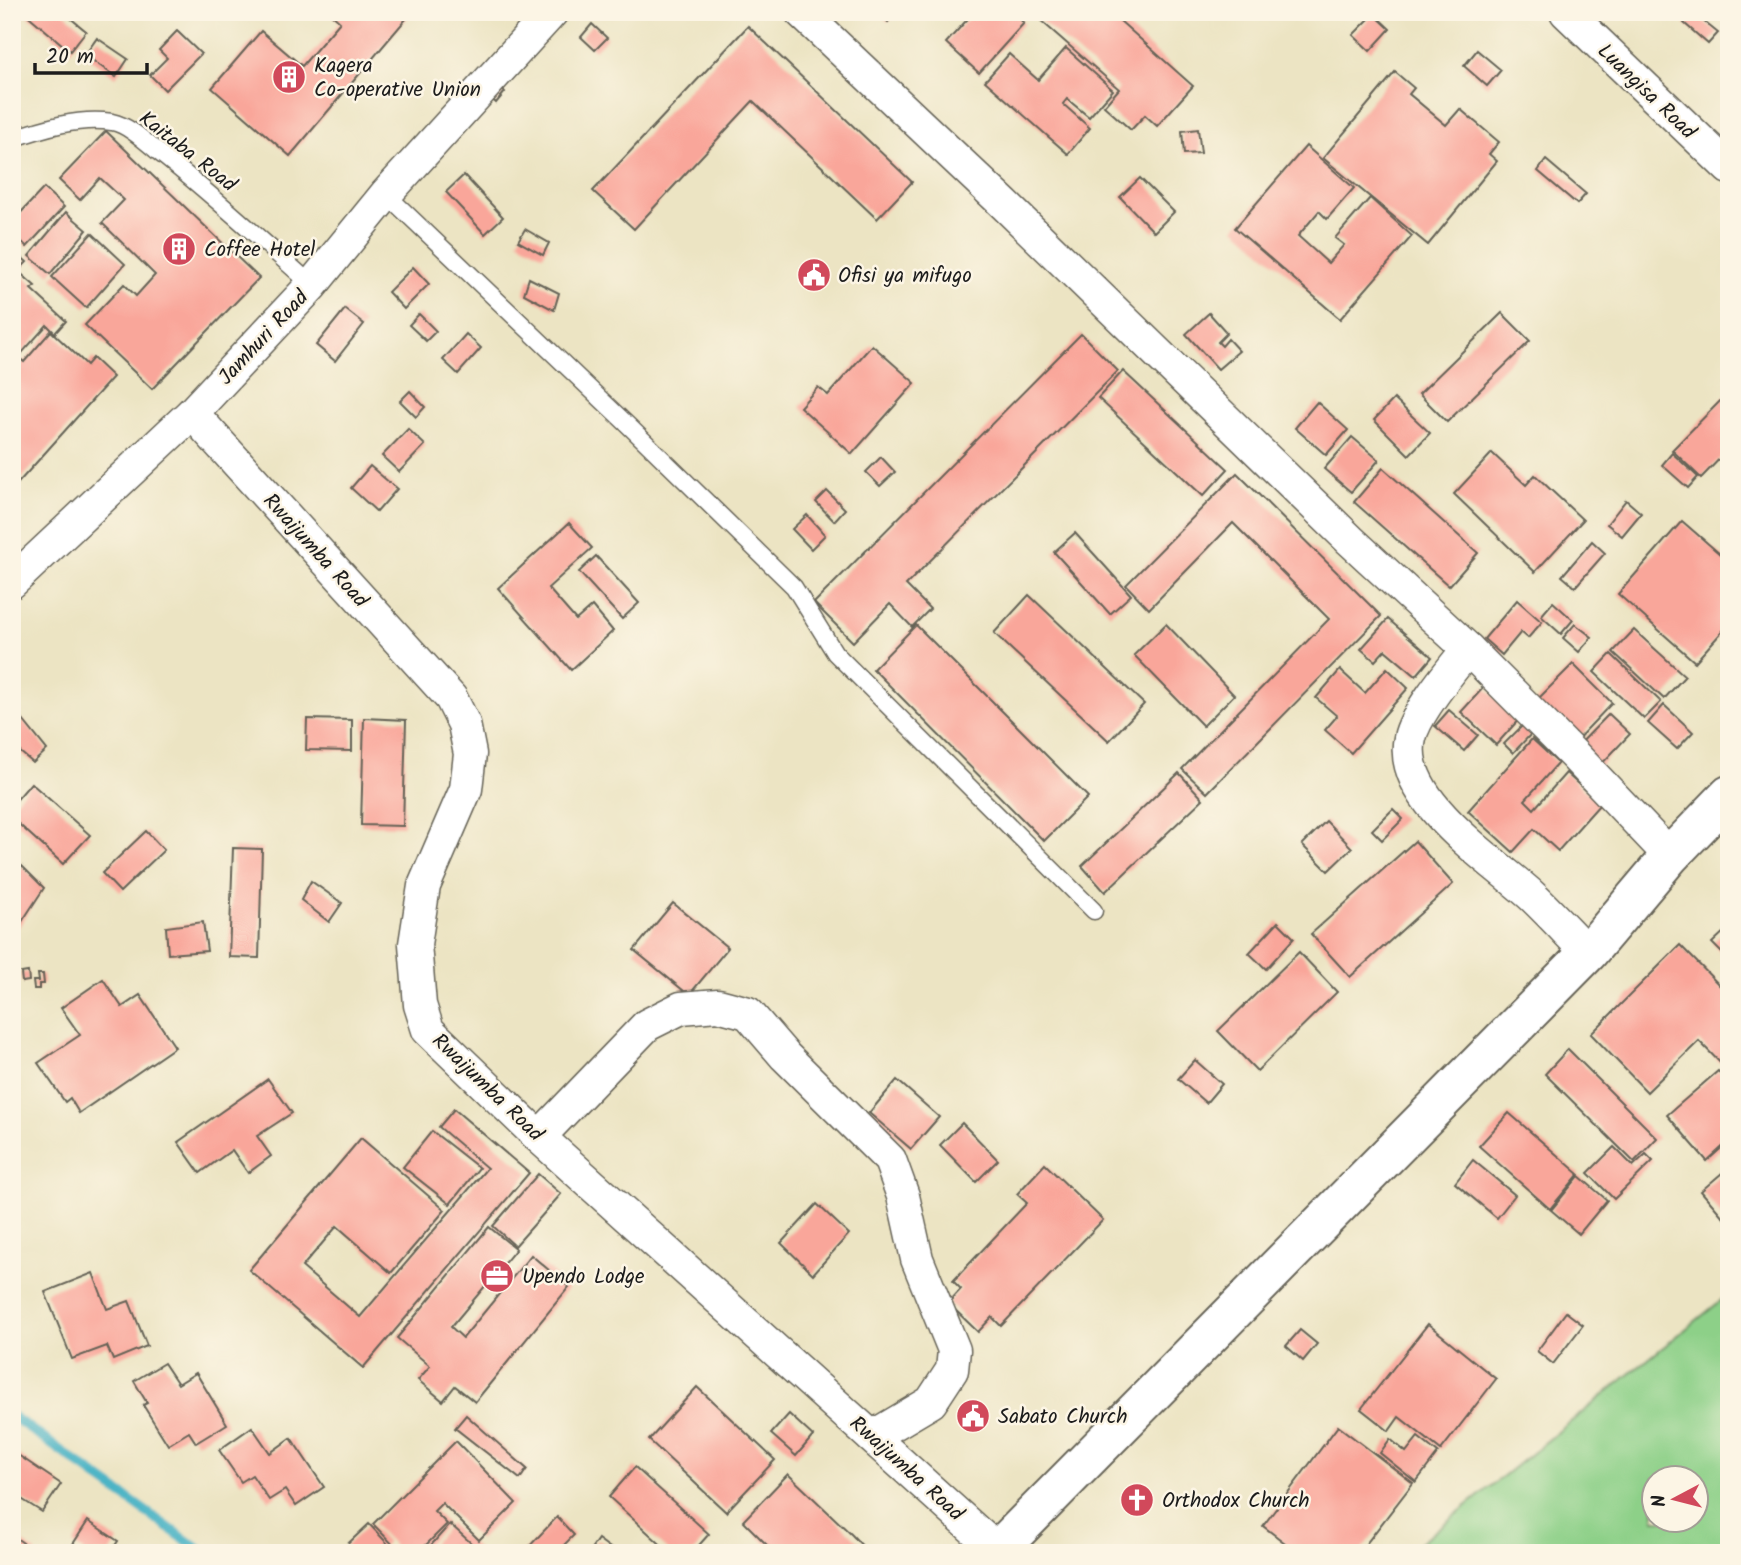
<svg xmlns="http://www.w3.org/2000/svg" width="1741" height="1565" viewBox="0 0 1741 1565" font-family="Kalam,sans-serif">
  <style>
    .green { fill: #8dd088; stroke: #547652; stroke-width: 2; fill-rule: evenodd }
    .lines { fill: none; stroke-linecap: round; stroke-linejoin: round }
    .stream { stroke: #48b3c5; stroke-width: 10 }
    .building { fill: #f9a69a }
    .service-casing { stroke: #656256; stroke-width: 19 }
    .minor-casing { stroke: #656256; stroke-width: 35 }
    .secondary-casing { stroke: #656256; stroke-width: 42 }
    .service { stroke: #fff; stroke-width: 16 }
    .minor { stroke: #fff; stroke-width: 32 }
    .secondary { stroke: #fff; stroke-width: 38 }
    .labels { text-anchor: middle; stroke-width: 5; stroke-linejoin: round; paint-order: stroke }
    .poi-label { font-size: 21px; fill: #1c1c1c; stroke: #fcf5e5; text-anchor: start }
    .street-label { font-size: 21px; fill: #1c1c1c; stroke: #fcf5e5 }
  </style>
  <rect width="100%" height="100%" fill="#fcf5e5"/>
  <filter id="ink" filterUnits="userSpaceOnUse"><feTurbulence type="fractalNoise" baseFrequency=".0143" numOctaves="2"/><feDisplacementMap in="SourceGraphic" scale="14" xChannelSelector="R" yChannelSelector="G"/><feConvolveMatrix kernelMatrix="1 2 1 2 8 2 1 2 1" color-interpolation-filters="sRGB"/></filter>
  <filter id="wash" filterUnits="userSpaceOnUse"><feTurbulence type="fractalNoise" baseFrequency=".00686" numOctaves="4" result="noise"/><feDisplacementMap in="SourceGraphic" scale="28" xChannelSelector="R" yChannelSelector="G"/><feGaussianBlur stdDeviation="1.57" result="paint"/><feColorMatrix in="noise" values="0 0 0 0 0 0 0 0 0 0 0 0 0 0 0 0 0 1.4 0 .05"/><feComposite in="paint" operator="in"/></filter>
  <g filter="url(#wash)">
    <rect width="100%" height="100%" fill="#ece4c3"/>
    <path class="green" d="M1729 1294V1553H1408ZM1654 1478H1696V1520H1654Z"/>
    <g class="lines">
      <polyline class="stream" points="12,1416 204,1553"/>
    </g>
    <g id="blocks">
      <g class="building">
        <polygon points="24,12 63,12 86,31 70,51"/>
        <polygon points="329,12 412,12 290,156 212,88 261,31 302,66 340,22"/>
        <polygon points="878,12 897,12 888,22"/>
        <polygon points="974,12 1012,12 1024,23 979,73 946,43"/>
        <polygon points="1031,12 1110,12 1193,86 1157,126 1145,115 1131,130 1104,106 1119,89"/>
        <polygon points="1692,12 1718,33 1708,44 1684,23"/>
        <polygon points="1374,14 1390,29 1370,51 1353,35"/>
        <polygon points="592,24 607,38 595,50 581,37"/>
        <polygon points="748,26 912,182 877,219 753,101 634,229 593,191"/>
        <polygon points="177,31 201,54 165,90 150,75 167,58 159,50"/>
        <polygon points="97,38 128,59 116,77 85,55"/>
        <polygon points="1066,48 1113,90 1089,117 1067,99 1063,104 1090,128 1068,154 985,81 1009,54 1038,80"/>
        <polygon points="1477,50 1501,70 1487,86 1464,66"/>
        <polygon points="1395,72 1414,88 1409,94 1446,125 1460,109 1499,142 1489,154 1497,161 1428,245 1323,158"/>
        <polygon points="496,84 505,92 496,103 487,95"/>
        <polygon points="1198,129 1201,153 1184,154 1182,131"/>
        <polygon points="106,131 259,278 152,389 85,325 124,284 136,296 155,275 102,223 124,200 100,178 80,200 59,180"/>
        <polygon points="1306,146 1354,188 1327,219 1319,211 1298,236 1328,263 1344,245 1335,238 1370,198 1412,236 1340,319 1235,228"/>
        <polygon points="1546,160 1586,194 1577,204 1538,171"/>
        <polygon points="464,175 503,217 485,234 446,192"/>
        <polygon points="1140,178 1174,212 1154,232 1120,197"/>
        <polygon points="44,188 64,207 27,247 12,232 12,222"/>
        <polygon points="66,212 87,230 50,274 29,256"/>
        <polygon points="525,229 549,243 543,255 518,241"/>
        <polygon points="92,233 125,264 86,308 52,277"/>
        <polygon points="12,249 27,262 18,271 35,286 31,289 66,321 55,333 47,325 22,353 12,345"/>
        <polygon points="413,267 429,284 404,309 388,292"/>
        <polygon points="529,278 559,293 554,310 524,294"/>
        <polygon points="345,309 364,324 335,361 316,345"/>
        <polygon points="1209,313 1227,333 1218,342 1222,346 1228,339 1239,351 1218,369 1186,334"/>
        <polygon points="1502,313 1530,341 1447,422 1419,394"/>
        <polygon points="419,314 436,331 426,341 409,325"/>
        <polygon points="51,331 87,365 93,358 113,377 18,483 12,478 12,352 24,362"/>
        <polygon points="466,334 481,348 458,374 443,360"/>
        <polygon points="1081,334 1118,371 906,585 930,609 912,627 890,604 853,642 814,603"/>
        <polygon points="872,345 915,383 852,454 800,407 818,387 828,395"/>
        <polygon points="1123,371 1228,469 1203,496 1098,398"/>
        <polygon points="410,391 425,407 416,417 400,401"/>
        <polygon points="1729,392 1729,449 1701,478 1672,450"/>
        <polygon points="1394,399 1430,433 1409,455 1374,420"/>
        <polygon points="1317,402 1348,430 1326,455 1295,428"/>
        <polygon points="408,429 425,445 399,472 382,456"/>
        <polygon points="1352,437 1379,460 1351,492 1324,469"/>
        <polygon points="1492,453 1526,485 1535,475 1583,520 1535,572 1454,494"/>
        <polygon points="1672,453 1698,477 1688,488 1662,465"/>
        <polygon points="881,457 895,472 880,486 866,472"/>
        <polygon points="370,466 397,489 377,512 351,488"/>
        <polygon points="1383,468 1478,553 1449,586 1354,502"/>
        <polygon points="1237,473 1381,616 1207,793 1182,769 1329,619 1233,523 1149,609 1126,585"/>
        <polygon points="827,491 845,509 834,521 816,502"/>
        <polygon points="1626,500 1641,513 1622,536 1607,524"/>
        <polygon points="807,515 825,535 811,549 792,529"/>
        <polygon points="1682,521 1729,562 1729,624 1695,662 1618,594"/>
        <polygon points="569,523 592,548 548,588 576,620 592,606 613,631 571,670 498,588"/>
        <polygon points="1075,533 1131,595 1110,614 1054,552"/>
        <polygon points="1592,541 1605,553 1575,587 1562,576"/>
        <polygon points="596,556 639,603 622,619 579,572"/>
        <polygon points="1029,595 1144,704 1109,741 994,633"/>
        <polygon points="1517,600 1542,622 1528,638 1521,632 1502,655 1484,639"/>
        <polygon points="1553,602 1573,620 1561,634 1541,616"/>
        <polygon points="1388,619 1432,657 1416,676 1385,650 1375,661 1361,649"/>
        <polygon points="1166,624 1234,695 1203,726 1134,655"/>
        <polygon points="1575,624 1592,637 1579,652 1563,638"/>
        <polygon points="916,625 1088,797 1044,841 873,669"/>
        <polygon points="1634,630 1685,676 1664,699 1613,652"/>
        <polygon points="1611,654 1661,702 1644,719 1594,672"/>
        <polygon points="1573,664 1612,703 1571,746 1531,706"/>
        <polygon points="1387,668 1408,688 1351,753 1325,730 1337,716 1316,698 1340,670 1365,693"/>
        <polygon points="1484,687 1520,718 1496,745 1461,712"/>
        <polygon points="1664,705 1693,732 1677,749 1648,723"/>
        <polygon points="1449,710 1478,735 1464,751 1435,726"/>
        <polygon points="1609,714 1630,734 1595,771 1573,751"/>
        <polygon points="364,718 406,720 403,826 361,825"/>
        <polygon points="307,719 352,720 352,751 306,750"/>
        <polygon points="23,720 47,750 33,763 12,745 12,734"/>
        <polygon points="1523,725 1532,733 1513,753 1504,744"/>
        <polygon points="1532,739 1558,763 1525,800 1534,809 1566,773 1600,804 1558,851 1534,829 1513,852 1468,811"/>
        <polygon points="1179,773 1203,799 1105,892 1082,866"/>
        <polygon points="31,783 90,835 63,864 12,818 12,805"/>
        <polygon points="1393,809 1403,819 1382,840 1372,830"/>
        <polygon points="1326,821 1352,848 1328,871 1302,845"/>
        <polygon points="146,831 164,850 120,892 102,873"/>
        <polygon points="1415,841 1453,884 1350,977 1311,934"/>
        <polygon points="233,848 262,849 259,958 229,957"/>
        <polygon points="22,866 44,888 12,937 12,878"/>
        <polygon points="311,881 342,903 329,922 301,900"/>
        <polygon points="673,903 728,948 689,995 634,950"/>
        <polygon points="203,922 207,951 168,954 166,927"/>
        <polygon points="1278,922 1294,938 1266,969 1249,953"/>
        <polygon points="1729,927 1729,960 1712,943"/>
        <polygon points="1680,945 1729,995 1729,1072 1699,1041 1647,1092 1591,1034"/>
        <polygon points="1299,952 1337,992 1257,1071 1218,1031"/>
        <polygon points="28,972 29,981 22,982 21,973"/>
        <polygon points="38,974 43,974 44,984 39,984 39,989 34,989 33,981 39,981"/>
        <polygon points="103,979 122,1007 140,995 175,1047 79,1113 70,1098 65,1102 38,1063 80,1035 61,1008"/>
        <polygon points="1568,1049 1657,1138 1634,1162 1545,1074"/>
        <polygon points="1195,1060 1222,1084 1206,1103 1178,1079"/>
        <polygon points="1718,1071 1729,1083 1729,1141 1707,1161 1667,1115"/>
        <polygon points="268,1079 292,1113 257,1136 271,1156 248,1173 232,1150 200,1173 178,1142"/>
        <polygon points="897,1080 939,1117 911,1149 869,1113"/>
        <polygon points="454,1109 529,1173 363,1368 249,1270 361,1138 445,1210 391,1273 337,1226 302,1267 360,1317 487,1168 439,1127"/>
        <polygon points="1509,1113 1579,1174 1550,1209 1479,1146"/>
        <polygon points="962,1123 998,1160 976,1182 940,1145"/>
        <polygon points="432,1131 479,1168 450,1204 403,1167"/>
        <polygon points="1614,1147 1633,1166 1646,1154 1653,1161 1614,1199 1588,1173"/>
        <polygon points="1473,1160 1515,1195 1497,1218 1455,1183"/>
        <polygon points="1045,1164 1103,1220 1001,1326 992,1317 978,1332 948,1303 961,1289 953,1281 1027,1203 1017,1194"/>
        <polygon points="1729,1167 1729,1224 1701,1191"/>
        <polygon points="538,1174 561,1194 515,1246 493,1226"/>
        <polygon points="1579,1176 1607,1200 1579,1234 1551,1210"/>
        <polygon points="817,1204 849,1234 813,1274 781,1243"/>
        <polygon points="489,1227 516,1249 451,1327 463,1338 531,1255 569,1287 475,1402 455,1386 443,1401 418,1380 430,1366 397,1338"/>
        <polygon points="93,1273 107,1309 129,1301 147,1346 113,1360 107,1346 72,1359 45,1292"/>
        <polygon points="1566,1312 1583,1325 1553,1364 1537,1351"/>
        <polygon points="1428,1324 1496,1379 1441,1450 1399,1417 1389,1431 1361,1409"/>
        <polygon points="1300,1330 1317,1344 1303,1361 1286,1346"/>
        <polygon points="164,1363 178,1384 196,1373 227,1424 196,1443 189,1432 168,1445 143,1405 147,1403 134,1381"/>
        <polygon points="697,1387 775,1460 726,1512 649,1440"/>
        <polygon points="789,1414 813,1436 796,1456 771,1434"/>
        <polygon points="466,1415 527,1469 520,1479 455,1428"/>
        <polygon points="1338,1426 1413,1483 1359,1553 1298,1553 1263,1526"/>
        <polygon points="252,1427 270,1453 291,1438 324,1487 296,1506 285,1490 269,1500 252,1475 241,1482 219,1450"/>
        <polygon points="1418,1437 1438,1453 1416,1482 1380,1453 1390,1439 1406,1452"/>
        <polygon points="456,1441 516,1503 479,1540 442,1503 434,1511 447,1524 418,1553 401,1553 373,1524"/>
        <polygon points="12,1451 61,1484 42,1512 12,1493"/>
        <polygon points="635,1467 709,1534 692,1553 670,1553 609,1497"/>
        <polygon points="788,1474 852,1535 869,1553 767,1553 771,1549 743,1521"/>
        <polygon points="557,1517 574,1535 556,1553 523,1553"/>
        <polygon points="88,1521 118,1541 110,1553 86,1553 73,1544"/>
        <polygon points="369,1524 387,1543 377,1553 338,1553"/>
        <polygon points="450,1524 482,1553 424,1553"/>
        <polygon points="12,1535 37,1553 12,1553"/>
        <polygon points="598,1539 617,1553 588,1553"/>
      </g>
    </g>
  </g>
  <g filter="url(#ink)">
    <use href="#blocks" fill-opacity="0" stroke="#656256" stroke-width="2"/>
    <g class="lines">
      <g class="service-casing">
        <g id="service">
          <path d="M12 139C43 128 79 117 112 122 128 125 145 141 157 151 211 193 261 240 312 285"/>
          <polyline points="386,194 631,428 794,587 835,653 1094,911"/>
        </g>
      </g>
      <g class="minor-casing">
        <g id="minor">
          <polyline points="801,12 1004,204 1350,540 1468,649 1575,756 1670,856"/>
          <polyline points="1566,12 1729,168"/>
          <polyline points="192,413 451,698 464,724 470,754 466,789 424,886 415,944 420,1005 428,1030 539,1137 997,1550"/>
          <polyline points="12,582 192,413 312,285 386,194 552,12"/>
          <path d="M1468 649C1452 669 1415 713 1410 738 1396 799 1494 861 1532 896 1551 914 1569 934 1588 953"/>
          <polyline points="539,1137 647,1025 681,1008 718,1005 748,1013 785,1056 890,1160 903,1196 917,1259 954,1350 952,1370 931,1402 872,1437"/>
        </g>
      </g>
      <g class="secondary-casing">
        <polyline id="secondary" points="995,1553 1588,953 1670,856 1729,795"/>
      </g>
      <use href="#service" class="service"/>
      <use href="#minor" class="minor"/>
      <use href="#secondary" class="secondary"/>
    </g>
  </g>
  <defs>
    <g id="building-disc" transform="scale(1.75)"><circle r="9.5" fill="#d1495b" stroke="#fcf5e5"/><path d="M-4-6H4V6H1V3H-1V6H-4ZM-2.5-4.3h1.7v1.8h-1.7ZM.8-4.3h1.7v1.8H.8ZM-2.5-1h1.7V.8h-1.7ZM.8-1h1.7V.8H.8Z" fill="#fff"/></g>
    <g id="civic-disc" transform="scale(1.75)"><circle r="9.5" fill="#d1495b" stroke="#fcf5e5"/><path d="M-.6-6.5H3V-4.5H.6V-3L4-1V1h2V6H-6V1h2V-1L-.6-3ZM-1.2 2.5V6h2.4V2.5Z" fill="#fff"/></g>
    <g id="office-disc" transform="scale(1.75)"><circle r="9.5" fill="#d1495b" stroke="#fcf5e5"/><path d="M-6-3h4V-5.5h4V-3h4V5H-6ZM-1-4.5V-3h2v-1.5ZM-6 0V1H6V0Z" fill="#fff"/></g>
    <g id="church-disc" transform="scale(1.75)"><circle r="9.5" fill="#d1495b" stroke="#fcf5e5"/><path d="M-1.2-6h2.4v3.5h3.3v2.4h-3.3V6h-2.4V-.1h-3.3v-2.4h3.3Z" fill="#fff"/></g>
  </defs>
  <g fill-rule="evenodd">
    <use href="#building-disc" x="289" y="77"/>
    <use href="#building-disc" x="179" y="249"/>
    <use href="#civic-disc" x="814" y="275"/>
    <use href="#office-disc" x="497" y="1276"/>
    <use href="#civic-disc" x="973" y="1416"/>
    <use href="#church-disc" x="1137" y="1500"/>
  </g>
  <g class="labels">
    <g class="poi-label">
      <text x="314" y="72">Kagera<tspan x="314" dy="24">Co-operative Union</tspan></text>
      <text x="204" y="256">Coffee Hotel</text>
      <text x="838" y="282">Ofisi ya mifugo</text>
      <text x="522" y="1283">Upendo Lodge</text>
      <text x="998" y="1423">Sabato Church</text>
      <text x="1162" y="1507">Orthodox Church</text>
    </g>
    <g class="street-label">
      <text transform="translate(1647 91) rotate(44)" y="7">Luangisa Road</text>
      <text transform="translate(188 151) rotate(38)" y="7">Kaitaba Road</text>
      <text transform="translate(263 337) rotate(-47)" y="7">Jamhuri Road</text>
      <text transform="translate(316 550) rotate(48)" y="7">Rwaijumba Road</text>
      <text transform="translate(488 1087) rotate(44)" y="7">Rwaijumba Road</text>
      <text transform="translate(907 1468) rotate(42)" y="7">Rwaijumba Road</text>
    </g>
  </g>
  <rect width="1741" height="1565" fill="none" stroke="#fcf5e5" stroke-width="42"/>
  <g transform="translate(1675 1499) rotate(263)"><circle r="33" fill="#fcf5e5" stroke="#a29e95" stroke-width="2"/>
  <path d="M0-5L12 26L0 18L-12 26Z" fill="#d1495b"/>
  <text y="-10" font-size="19" font-weight="bold" text-anchor="middle" fill="#1c1c1c">N</text>
  </g>
  <path d="M35 63v10h112v-10" fill="none" stroke="#1c1c1c" stroke-width="3.5"/>
  <text x="46" y="63" font-size="21" fill="#1c1c1c" stroke="#fcf5e5" stroke-width="5" paint-order="stroke">20 m</text>
</svg>
